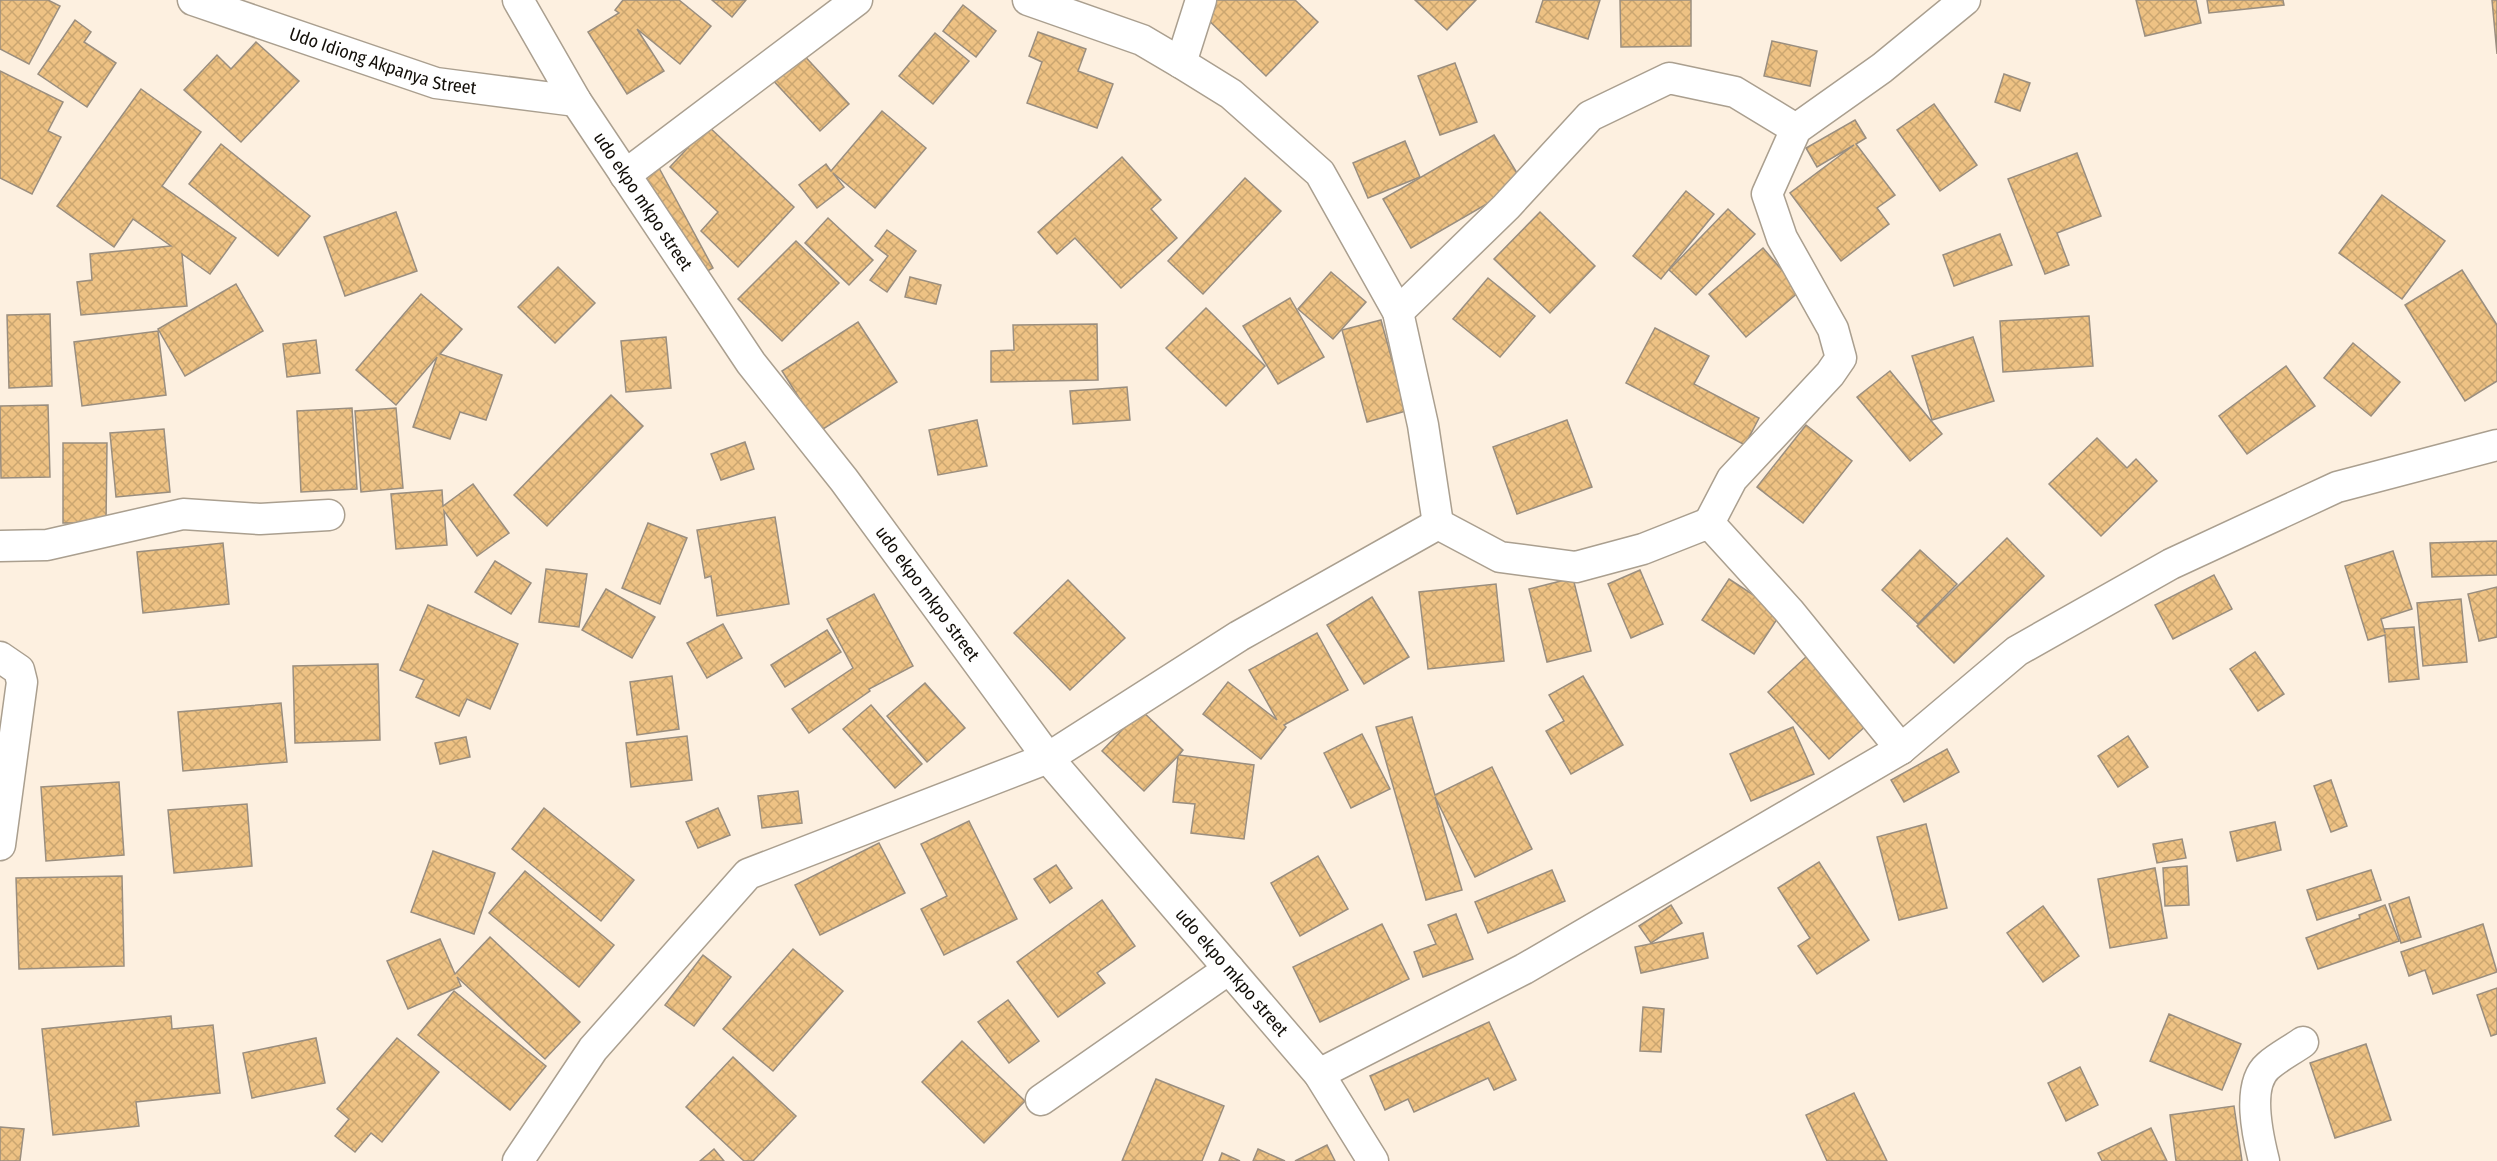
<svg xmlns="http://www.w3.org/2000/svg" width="2497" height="1161" viewBox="0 0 2497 1161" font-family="'Fira Sans Condensed',sans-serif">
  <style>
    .building { fill: url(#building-cross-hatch); stroke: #9a8e7f; stroke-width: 1.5 }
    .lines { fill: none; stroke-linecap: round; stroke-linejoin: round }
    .minor-casing { stroke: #aa9f8f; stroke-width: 33 }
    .minor { stroke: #fff; stroke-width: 30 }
    .labels { text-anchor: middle; stroke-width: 5; stroke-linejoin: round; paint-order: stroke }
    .street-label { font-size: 18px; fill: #120e08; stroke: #fff }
  </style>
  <defs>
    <pattern id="building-cross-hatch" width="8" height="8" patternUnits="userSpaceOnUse" patternTransform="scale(1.5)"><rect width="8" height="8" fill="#eec284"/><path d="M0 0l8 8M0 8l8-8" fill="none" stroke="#cba670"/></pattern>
  </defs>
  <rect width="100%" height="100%" fill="#fdf0e0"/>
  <g class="building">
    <polygon points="0,0 48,0 60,6 29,64 0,49"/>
    <polygon points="623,0 679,0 711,26 680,64 637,29 664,71 627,94 588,32 619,13 615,10"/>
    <polygon points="712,0 746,0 732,17"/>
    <polygon points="1206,0 1295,0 1318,22 1266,76 1197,9"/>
    <polygon points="1415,0 1476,0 1447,30"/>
    <polygon points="1543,0 1600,0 1588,39 1536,22"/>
    <polygon points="1620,0 1691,0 1691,46 1621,47"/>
    <polygon points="2136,0 2196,0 2201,23 2145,36"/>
    <polygon points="2207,0 2283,0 2284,5 2209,13"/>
    <polygon points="2492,0 2497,0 2497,54"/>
    <polygon points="963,5 996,31 976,57 943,31"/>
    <polygon points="75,20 91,32 84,42 116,63 87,107 38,74"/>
    <polygon points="1038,32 1086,49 1078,71 1113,84 1097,128 1027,103 1042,62 1029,56"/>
    <polygon points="935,33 969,61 933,104 899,76"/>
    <polygon points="1772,41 1817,51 1810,86 1764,76"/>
    <polygon points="256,42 299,81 241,142 184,90 217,55 231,69"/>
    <polygon points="799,50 849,104 820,131 769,76"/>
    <polygon points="1455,63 1477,122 1440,135 1418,76"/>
    <polygon points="0,71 63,102 48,131 61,137 32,194 0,178"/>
    <polygon points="2004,74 2030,83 2020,111 1995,102"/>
    <polygon points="141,89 201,132 162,186 236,238 210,274 182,254 187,306 81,315 77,282 92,280 90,254 171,246 133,219 114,247 57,206"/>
    <polygon points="1934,104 1977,165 1940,191 1897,130"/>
    <polygon points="882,111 926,148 875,208 833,173 844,187 817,208 799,185 826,164 831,171"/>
    <polygon points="1855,120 1866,138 1856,144 1895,195 1877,208 1889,224 1841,261 1790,193 1854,145 1817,167 1806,148"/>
    <polygon points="708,126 794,207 738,267 701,231 718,212 670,167"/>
    <polygon points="1494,135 1523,183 1411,248 1383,199"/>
    <polygon points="1405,141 1420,177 1368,198 1353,163"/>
    <polygon points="221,144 310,216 278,256 189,184"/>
    <polygon points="2077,153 2101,216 2057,233 2069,265 2045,274 2008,179"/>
    <polygon points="1122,157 1161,200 1151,209 1177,238 1121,288 1075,238 1057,254 1038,232"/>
    <polygon points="658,166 713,268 691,280 637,177"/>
    <polygon points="1245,178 1281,211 1203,294 1168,261"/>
    <polygon points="1686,191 1714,214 1661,279 1633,256"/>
    <polygon points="2382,195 2445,241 2402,299 2339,253"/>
    <polygon points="1728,209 1755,234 1696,295 1669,270"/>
    <polygon points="396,212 417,271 345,296 324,237"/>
    <polygon points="1540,212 1595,266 1550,313 1494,259"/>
    <polygon points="828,218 873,260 849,285 805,243"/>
    <polygon points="887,230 916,251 887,292 870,280 888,256 875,246"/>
    <polygon points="2000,234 2012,265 1954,286 1943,255"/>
    <polygon points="796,241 839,283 782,341 738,299"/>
    <polygon points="1763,248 1800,291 1746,337 1709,294"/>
    <polygon points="558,267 595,303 555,343 518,307"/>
    <polygon points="2462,270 2497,325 2497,381 2465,401 2405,305"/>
    <polygon points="1331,272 1366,302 1333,339 1298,309"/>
    <polygon points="910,277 941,285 936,304 905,297"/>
    <polygon points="1488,278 1535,316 1500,357 1453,319"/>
    <polygon points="236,284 263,331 185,376 158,329"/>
    <polygon points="421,294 462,329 440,354 502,375 486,420 460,412 450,439 413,427 437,357 396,405 356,370"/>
    <polygon points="1290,298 1324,357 1278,384 1243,326"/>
    <polygon points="1206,308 1265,366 1226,406 1166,348"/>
    <polygon points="50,314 52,386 9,388 7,315"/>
    <polygon points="2089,316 2093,366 2003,372 2000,321"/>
    <polygon points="1381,320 1406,411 1367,422 1342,330"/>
    <polygon points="858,322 897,382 820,431 782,371"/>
    <polygon points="1097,324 1098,380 991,382 991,351 1014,350 1013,325"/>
    <polygon points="1655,328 1709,356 1694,384 1759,418 1745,445 1626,383"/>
    <polygon points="158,331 166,395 82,406 74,342"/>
    <polygon points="666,337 671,388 626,392 621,341"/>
    <polygon points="1973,337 1994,401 1932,420 1912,356"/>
    <polygon points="316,340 320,373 287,377 283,344"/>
    <polygon points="2353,343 2400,382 2371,416 2324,378"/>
    <polygon points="2286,366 2315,406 2247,454 2219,416"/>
    <polygon points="1890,371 1942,434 1910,461 1857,397"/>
    <polygon points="1127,387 1130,420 1073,424 1070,391"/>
    <polygon points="611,395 643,426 547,526 514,495"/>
    <polygon points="48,405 50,477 1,478 0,406"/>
    <polygon points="352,408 357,489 301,492 297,411"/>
    <polygon points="396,408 403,488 361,492 355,411"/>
    <polygon points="977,420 987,466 938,475 929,430"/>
    <polygon points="1567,420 1592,487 1517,514 1493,447"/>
    <polygon points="1806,425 1852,461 1803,523 1757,487"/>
    <polygon points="164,429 170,492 116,497 110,433"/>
    <polygon points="2097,438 2127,468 2136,459 2157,481 2101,536 2049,484"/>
    <polygon points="745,442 754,469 721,480 711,454"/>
    <polygon points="63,443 107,443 106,523 63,523"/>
    <polygon points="473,484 509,533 477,556 444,511 447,545 396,549 391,494 442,490 443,506"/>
    <polygon points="775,517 789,604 717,616 711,576 705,578 697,530"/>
    <polygon points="648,523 687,538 660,604 622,588"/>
    <polygon points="2007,538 2044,576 1954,663 1917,626"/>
    <polygon points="2497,541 2497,575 2432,577 2430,543"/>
    <polygon points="223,543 229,604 143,613 137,552"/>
    <polygon points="1920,550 1957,584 1918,624 1882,590"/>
    <polygon points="2393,551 2412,609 2381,619 2385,633 2384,629 2414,627 2419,679 2389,682 2385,635 2368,640 2345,566"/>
    <polygon points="495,561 531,583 511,614 475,592"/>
    <polygon points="546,569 587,574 579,627 539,622"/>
    <polygon points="1640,570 1663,624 1631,638 1608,584"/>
    <polygon points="2214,575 2232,609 2173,639 2155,605"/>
    <polygon points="1573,578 1591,651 1547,662 1529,589"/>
    <polygon points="1729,579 1781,613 1754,654 1702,620"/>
    <polygon points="1068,580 1125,638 1070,690 1014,633"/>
    <polygon points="1496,584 1504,661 1428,669 1419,592"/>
    <polygon points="2497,587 2497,637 2479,641 2468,594"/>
    <polygon points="606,589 655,617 632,658 582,630"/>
    <polygon points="874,594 913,666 869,689 870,691 809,733 792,709 853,668 827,619"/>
    <polygon points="1372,597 1409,657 1364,684 1327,625"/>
    <polygon points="2461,599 2467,662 2423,666 2417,603"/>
    <polygon points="428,605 518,644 490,709 467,699 459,716 416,697 424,680 400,670"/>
    <polygon points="723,624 742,658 707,678 687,643"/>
    <polygon points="827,630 841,652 785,687 771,665"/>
    <polygon points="1317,633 1348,690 1284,725 1286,727 1261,759 1203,714 1228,682 1277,720 1249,670"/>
    <polygon points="2255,652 2284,694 2258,711 2230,669"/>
    <polygon points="1807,656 1868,724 1829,759 1768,692"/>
    <polygon points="378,664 380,740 295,743 293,666"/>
    <polygon points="672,676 679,729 637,735 630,682"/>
    <polygon points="1583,676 1623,745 1571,774 1546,731 1564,721 1549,695"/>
    <polygon points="925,683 965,728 927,762 887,716"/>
    <polygon points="281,703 287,762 183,771 178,712"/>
    <polygon points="871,705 922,764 895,788 843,729"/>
    <polygon points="1141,710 1183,750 1179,755 1254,765 1244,839 1191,833 1195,804 1173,802 1178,756 1144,791 1102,751"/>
    <polygon points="1412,717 1435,795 1492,767 1532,849 1475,877 1435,797 1462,890 1426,900 1376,727"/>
    <polygon points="1793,727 1814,774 1751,801 1730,754"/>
    <polygon points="1362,734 1390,789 1351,808 1324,753"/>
    <polygon points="687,736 692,780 631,787 626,743"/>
    <polygon points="2128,736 2148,767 2118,787 2098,756"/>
    <polygon points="466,737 470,757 440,764 435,743"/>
    <polygon points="1947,749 1959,772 1904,802 1891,780"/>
    <polygon points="2331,780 2347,826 2331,832 2314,786"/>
    <polygon points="119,782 124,855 46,861 41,787"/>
    <polygon points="798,791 802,823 762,828 758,796"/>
    <polygon points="247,804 252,866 174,873 168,810"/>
    <polygon points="544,808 634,880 601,921 512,849"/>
    <polygon points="718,808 730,835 698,848 686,822"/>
    <polygon points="969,821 1017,919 944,955 921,909 947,896 921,844"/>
    <polygon points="2275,822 2281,850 2237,861 2230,832"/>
    <polygon points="1926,824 1947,908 1899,920 1877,837"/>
    <polygon points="2182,839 2186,858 2157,863 2153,844"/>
    <polygon points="879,843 905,893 820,935 795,885"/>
    <polygon points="433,851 495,873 474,934 411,912"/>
    <polygon points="1318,856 1348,909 1300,936 1271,883"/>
    <polygon points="1819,862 1869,940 1817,974 1798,946 1810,938 1778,888"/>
    <polygon points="1056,865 1072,888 1050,903 1034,879"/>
    <polygon points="2187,866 2189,905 2165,906 2163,868"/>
    <polygon points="2155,868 2167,938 2110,948 2098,879"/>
    <polygon points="1552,870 1565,901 1488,933 1475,902"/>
    <polygon points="2371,870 2381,900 2317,920 2307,890"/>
    <polygon points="525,871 614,945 579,987 489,913"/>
    <polygon points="122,876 124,966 19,969 16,878"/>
    <polygon points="2409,897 2421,937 2401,943 2389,904"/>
    <polygon points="1102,900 1135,946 1097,973 1105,983 1058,1017 1017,962"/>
    <polygon points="1671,905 1682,923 1651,943 1639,926"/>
    <polygon points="2385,905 2399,941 2318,969 2306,938 2360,918 2359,915"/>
    <polygon points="2043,906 2079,956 2043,982 2007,933"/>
    <polygon points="1456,914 1473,959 1423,977 1414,952 1436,944 1428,925"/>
    <polygon points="1382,924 1409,979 1320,1022 1293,967"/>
    <polygon points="2483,924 2497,972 2433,994 2425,970 2409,976 2401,952"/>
    <polygon points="1703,933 1708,958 1641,973 1635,947"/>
    <polygon points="490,937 580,1022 545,1059 457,977 461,986 408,1009 387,961 440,939 455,974"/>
    <polygon points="793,949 843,991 773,1071 723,1029"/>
    <polygon points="703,955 731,977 694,1026 665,1005"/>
    <polygon points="2497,988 2497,1034 2491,1036 2477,995"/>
    <polygon points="454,991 546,1066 510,1110 418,1035"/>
    <polygon points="1008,1000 1039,1041 1009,1063 978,1022"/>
    <polygon points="1643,1007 1664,1009 1661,1052 1640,1051"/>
    <polygon points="2169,1014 2241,1044 2222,1090 2150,1061"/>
    <polygon points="171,1016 172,1029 213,1025 220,1093 136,1102 139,1126 53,1135 42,1029"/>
    <polygon points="1489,1022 1516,1080 1494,1090 1488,1078 1414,1112 1408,1099 1385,1110 1370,1076"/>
    <polygon points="316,1038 325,1083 252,1098 243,1053"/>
    <polygon points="397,1038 439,1072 382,1142 371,1133 355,1152 335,1136 349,1119 337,1109"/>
    <polygon points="962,1041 1025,1101 984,1143 922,1082"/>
    <polygon points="2366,1044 2391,1120 2335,1138 2310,1063"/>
    <polygon points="733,1057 796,1116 753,1161 744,1161 686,1107"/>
    <polygon points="2080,1067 2098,1105 2066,1121 2048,1083"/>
    <polygon points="1156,1079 1224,1106 1202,1161 1122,1161"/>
    <polygon points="1854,1093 1887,1161 1827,1161 1806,1115"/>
    <polygon points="2234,1106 2242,1161 2176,1161 2170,1115"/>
    <polygon points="0,1127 24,1129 20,1161 0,1161"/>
    <polygon points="2151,1128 2167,1161 2102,1161 2098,1153"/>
    <polygon points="1327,1145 1335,1161 1295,1161"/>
    <polygon points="714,1149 724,1161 700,1161"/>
    <polygon points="1258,1149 1285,1161 1253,1161"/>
    <polygon points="1222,1153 1240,1161 1219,1161"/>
  </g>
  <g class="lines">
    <g class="minor-casing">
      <g id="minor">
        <path id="s1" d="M193 0 436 83 576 101"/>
        <path id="s2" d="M518 0 576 101 751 363 844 480 1048 758 1319 1074 1373 1161"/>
        <polyline points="1028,0 1142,40 1181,63 1231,94 1320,173 1398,312 1423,425 1438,524"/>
        <polyline points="1181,63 1201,0"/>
        <polyline points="625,175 857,0"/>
        <polyline points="1398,312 1506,207 1590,116 1669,78 1735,92 1796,129"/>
        <polyline points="1709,523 1732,479 1830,374 1841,358 1833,329 1782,238 1767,194 1796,129 1882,68 1965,0"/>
        <polyline points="1438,524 1500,557 1576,567 1643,549 1709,523 1789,611 1901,749"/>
        <polyline points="0,546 47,545 183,514 260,519 329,515"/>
        <polyline points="0,657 19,670 22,682 0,845"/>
        <polyline points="1319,1074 1524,969 1901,749 2017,651 2171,564 2337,487 2497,445"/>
        <polyline points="1041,1100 1229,969"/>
        <polyline points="518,1161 593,1049 748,874 1048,758 1239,636 1438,524"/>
        <path d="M2264 1161C2258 1137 2246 1085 2268 1066 2278 1057 2292 1050 2303 1042"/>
      </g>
    </g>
    <use href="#minor" class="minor"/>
  </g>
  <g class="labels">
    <g class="street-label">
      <text dy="6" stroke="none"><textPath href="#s1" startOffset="200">Udo Idiong Akpanya Street</textPath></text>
      <text dy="6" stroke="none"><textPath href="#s2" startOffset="237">udo ekpo mkpo street</textPath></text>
      <text dy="6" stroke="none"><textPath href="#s2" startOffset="722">udo ekpo mkpo street</textPath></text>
      <text dy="6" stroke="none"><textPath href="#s2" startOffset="1208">udo ekpo mkpo street</textPath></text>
    </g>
  </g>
</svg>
